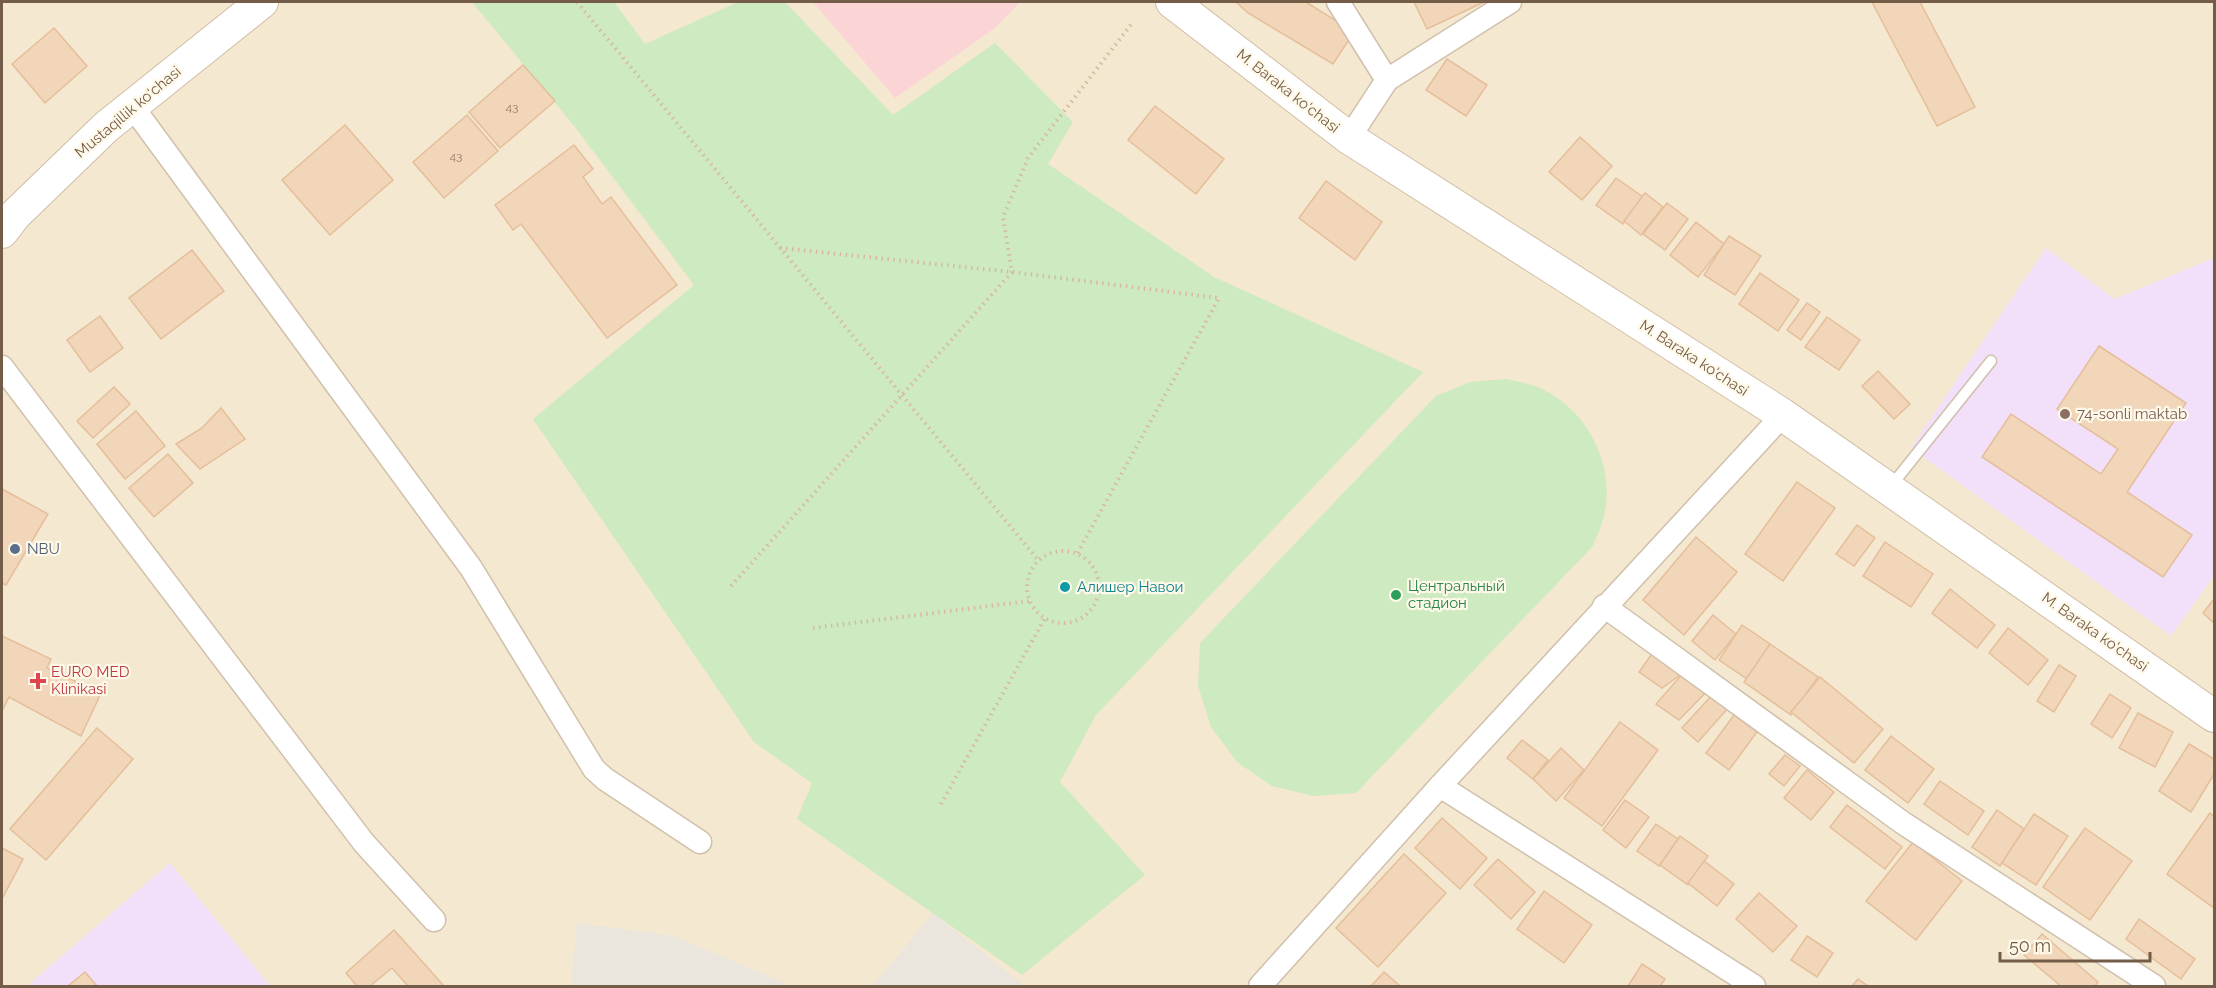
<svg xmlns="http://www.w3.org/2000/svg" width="2216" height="988" viewBox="0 0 2216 988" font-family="Raleway,sans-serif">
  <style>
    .residential { fill: #f4e8d0 }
    .industrial { fill: #ebe6dd }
    .education { fill: #f2dff9 }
    .medical { fill: #fbd5d6 }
    .green { fill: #cdeac1 }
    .building { fill: #f2d6b9; stroke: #e5be9a; stroke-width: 1.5 }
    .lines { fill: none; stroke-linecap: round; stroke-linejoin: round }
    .lane-casing { stroke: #d0c0ac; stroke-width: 13 }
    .street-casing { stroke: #d0c0ac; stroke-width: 25 }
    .secondary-casing { stroke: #d1bea6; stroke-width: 34 }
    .path { stroke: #d7ba9d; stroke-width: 4; stroke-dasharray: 1.5 4.5; stroke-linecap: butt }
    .lane { stroke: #fff; stroke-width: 10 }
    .street { stroke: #fff; stroke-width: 22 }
    .secondary { stroke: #fff; stroke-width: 32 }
    .education-dot { fill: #8d6e63; stroke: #fff9e9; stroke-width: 2 }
    .service-dot { fill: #5c6f8a; stroke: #fff9e9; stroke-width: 2 }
    .culture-dot { fill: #0f9aa8; stroke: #fff9e9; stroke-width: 2 }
    .leisure-dot { fill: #2e9e5b; stroke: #fff9e9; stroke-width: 2 }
    .health-dot { fill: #e0444e; stroke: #fff9e9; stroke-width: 2 }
    .labels { text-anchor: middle; stroke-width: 4.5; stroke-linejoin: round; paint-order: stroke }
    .number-label { font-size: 12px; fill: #947b64 }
    .street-label { font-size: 15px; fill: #745d48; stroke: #fff9e9 }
    .education-label { font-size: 15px; fill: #785e54; stroke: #fff9e9; text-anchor: start }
    .service-label { font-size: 15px; fill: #4e5e75; stroke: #fff9e9; text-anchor: start }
    .leisure-label { font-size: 15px; fill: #27864d; stroke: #fff9e9; text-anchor: start }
    .culture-label { font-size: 15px; fill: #0d838f; stroke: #fff9e9; text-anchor: start }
    .health-label { font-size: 15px; fill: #be3a42; stroke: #fff9e9; text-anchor: start }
  </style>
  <rect width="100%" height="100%" fill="#fcf5e2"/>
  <rect class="residential" x="2" y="2" width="2212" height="984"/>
  <g class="industrial">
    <polygon points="933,913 1025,986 873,986"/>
    <polygon points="577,923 674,936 791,986 571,986"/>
  </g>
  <g class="education">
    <polygon points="2046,248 2114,299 2214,258 2214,576 2171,636 1911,448"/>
    <polygon points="170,863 270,986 27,986"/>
  </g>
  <polygon class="medical" points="813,2 1020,2 995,28 895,98"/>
  <g class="green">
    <polygon points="472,2 614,2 645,44 738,2 785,2 893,115 995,43 1073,122 1048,164 1214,277 1423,372 1096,715 1060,782 1145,875 1022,975 797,819 812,783 754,742 533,419 694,285 575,127"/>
    <path d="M1507 379C1518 382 1532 384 1542 389 1587 410 1614 463 1605 511 1603 523 1597 535 1593 546L1356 793 1313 796 1272 786 1237 762 1211 727 1198 686 1200 643 1436 396 1470 382Z"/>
  </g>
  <g class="building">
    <polygon points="1236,2 1306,2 1354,32 1333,64 1248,13"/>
    <polygon points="1414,2 1484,2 1427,29"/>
    <polygon points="1872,2 1920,2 1975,107 1937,126"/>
    <polygon points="54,28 87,66 45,103 12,64"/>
    <polygon points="1447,59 1487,85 1466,116 1426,90"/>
    <polygon points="523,65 555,101 500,148 469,112"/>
    <polygon points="1155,106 1224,159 1196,194 1128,140"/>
    <polygon points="467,115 498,151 444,198 413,162"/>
    <polygon points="345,125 393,180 330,235 282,180"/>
    <polygon points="1580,137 1612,166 1582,200 1549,172"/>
    <polygon points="574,145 593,169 583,177 602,204 611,197 677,285 607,338 521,224 513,230 495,205"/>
    <polygon points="1616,178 1643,197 1623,224 1596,205"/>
    <polygon points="1326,181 1382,222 1355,260 1299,218"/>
    <polygon points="1645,193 1663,207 1641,235 1624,221"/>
    <polygon points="1667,203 1688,219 1665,250 1643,234"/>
    <polygon points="1696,222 1724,244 1698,277 1670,255"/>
    <polygon points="1729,236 1761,256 1735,295 1704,275"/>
    <polygon points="192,250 224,291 161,339 129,298"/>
    <polygon points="1760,273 1799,300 1778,331 1739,304"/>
    <polygon points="1807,303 1820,312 1801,340 1787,330"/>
    <polygon points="100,316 123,348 90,372 67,340"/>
    <polygon points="1827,317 1860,340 1839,370 1805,347"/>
    <polygon points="2099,346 2186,403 2127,492 2192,535 2163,577 1982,457 2011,414 2101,474 2118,449 2057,409"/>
    <polygon points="1878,371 1910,404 1894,419 1862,386"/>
    <polygon points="114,387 130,404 93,438 77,421"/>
    <polygon points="221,408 245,439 200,469 176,444 202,428"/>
    <polygon points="136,411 165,446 125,479 97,444"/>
    <polygon points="168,454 193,483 154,517 129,488"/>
    <polygon points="1797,482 1835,508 1783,581 1745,554"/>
    <polygon points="2,489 48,514 6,585 2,583"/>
    <polygon points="1857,525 1875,538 1854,566 1836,554"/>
    <polygon points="1696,537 1737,572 1684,635 1643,600"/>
    <polygon points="1885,542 1933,574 1911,607 1863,576"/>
    <polygon points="1950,589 1995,625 1977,648 1932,613"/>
    <polygon points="2214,599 2214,623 2203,613"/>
    <polygon points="1713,615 1736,634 1715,660 1692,641"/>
    <polygon points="1742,625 1770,644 1747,679 1719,660"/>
    <polygon points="2008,628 2048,660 2028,685 1989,653"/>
    <polygon points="2,636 51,659 47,668 101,693 81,736 9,697 2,711"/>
    <polygon points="1770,644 1818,677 1791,715 1744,682"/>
    <polygon points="1654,651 1684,672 1662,688 1639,672"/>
    <polygon points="2059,665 2076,676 2054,712 2037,701"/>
    <polygon points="1684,672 1707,691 1679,720 1656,704"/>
    <polygon points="1820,677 1883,729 1854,763 1791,712"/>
    <polygon points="1714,693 1729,707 1698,742 1682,728"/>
    <polygon points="2110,694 2131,708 2112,738 2091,724"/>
    <polygon points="2138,713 2173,732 2155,767 2119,748"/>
    <polygon points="1734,715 1757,732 1729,770 1706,753"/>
    <polygon points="1620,722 1658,750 1602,826 1564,798"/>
    <polygon points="97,728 133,759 46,860 10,829"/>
    <polygon points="1891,736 1934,769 1908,803 1865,770"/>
    <polygon points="1522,740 1548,760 1533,779 1507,758"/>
    <polygon points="2189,744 2214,759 2214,774 2191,812 2159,791"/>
    <polygon points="1561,748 1584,770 1556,801 1533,779"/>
    <polygon points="1785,755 1800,766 1784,786 1769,774"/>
    <polygon points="1807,770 1834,792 1811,820 1784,798"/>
    <polygon points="1940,781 1984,811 1968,835 1924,804"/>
    <polygon points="1625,800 1649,817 1626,848 1603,830"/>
    <polygon points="1847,805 1902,847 1885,869 1830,827"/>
    <polygon points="1997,810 2024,829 2000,866 1972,847"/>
    <polygon points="2210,813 2214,817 2214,908 2167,874"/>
    <polygon points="2034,814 2068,836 2036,885 2002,863"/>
    <polygon points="1442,818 1487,858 1460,889 1415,848"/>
    <polygon points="1656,824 1678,839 1659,866 1637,851"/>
    <polygon points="2085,828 2132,861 2090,920 2043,887"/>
    <polygon points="1680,836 1708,856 1688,885 1660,865"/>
    <polygon points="1913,842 1962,881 1916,940 1866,901"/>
    <polygon points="2,848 23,859 3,897 2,896"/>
    <polygon points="1404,854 1446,893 1378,967 1336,928"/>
    <polygon points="1498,859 1535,892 1511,919 1474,885"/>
    <polygon points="1704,861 1734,884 1717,906 1688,883"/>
    <polygon points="1544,891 1592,925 1564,963 1517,929"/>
    <polygon points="1759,893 1797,926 1773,952 1736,919"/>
    <polygon points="2139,919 2195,959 2181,979 2126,939"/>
    <polygon points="394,930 444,986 408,986 392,968 370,986 357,986 346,973"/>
    <polygon points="2042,934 2098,982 2095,986 2061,986 2024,955"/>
    <polygon points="1807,936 1833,953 1817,977 1791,960"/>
    <polygon points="1642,964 1665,979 1660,986 1628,986"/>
    <polygon points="85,972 97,986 68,986"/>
    <polygon points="1384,972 1400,986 1371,986"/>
    <polygon points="1858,979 1868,986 1852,986"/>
  </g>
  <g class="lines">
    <g class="lane-casing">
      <polyline id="lane" points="1891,486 1991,361"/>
    </g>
    <g class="street-casing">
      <g id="street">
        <polyline points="1338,2 1387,80"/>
        <polyline points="132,106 471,568 594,769 605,779 700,842"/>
        <polyline points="1349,138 1387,80 1510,2"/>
        <polyline points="2,367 364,843 434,920"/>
        <polyline points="1604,606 1903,823 2154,986"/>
        <polyline points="1440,786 1754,986"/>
        <polyline points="1260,986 1440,786 1783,415"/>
      </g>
    </g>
    <g class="secondary-casing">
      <g id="secondary">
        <polyline points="1172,2 1349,138 1783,415 2214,716"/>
        <polyline points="2,232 15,215 106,127 262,2"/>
      </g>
    </g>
    <g class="path">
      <polyline points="577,2 1039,561"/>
      <polyline points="780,248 1012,272 1219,298 1077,554"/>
      <circle cx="1063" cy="587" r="36"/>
      <polyline points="731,586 1012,272 1003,217 1028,158 1133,22"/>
      <polyline points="813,628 1030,601"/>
      <polyline points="941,804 1045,618"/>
    </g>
    <use href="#lane" class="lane"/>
    <use href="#street" class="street"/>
    <use href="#secondary" class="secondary"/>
  </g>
  <circle class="education-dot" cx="2065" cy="414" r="6"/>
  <circle class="service-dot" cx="15" cy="549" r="6"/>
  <circle class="culture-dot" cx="1065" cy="587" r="6"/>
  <circle class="leisure-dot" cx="1396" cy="595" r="6"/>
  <path class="health-dot" d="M35 672h6v6h6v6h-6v6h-6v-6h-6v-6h6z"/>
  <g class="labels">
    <g class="number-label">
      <text x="512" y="111">43</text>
      <text x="456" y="160">43</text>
    </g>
    <g class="street-label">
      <text transform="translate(1288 91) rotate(38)" y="5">M. Baraka ko'chasi</text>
      <text transform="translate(128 112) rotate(-40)" y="5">Mustaqillik ko‘chasi</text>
      <text transform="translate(1694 358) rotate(33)" y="5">M. Baraka ko'chasi</text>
      <text transform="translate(2095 632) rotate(35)" y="5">M. Baraka ko'chasi</text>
    </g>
    <g class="education-label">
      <text x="2077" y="419">74-sonli maktab</text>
    </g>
    <g class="service-label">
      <text x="27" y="554">NBU</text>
    </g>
    <g class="leisure-label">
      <text x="1408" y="591">Центральный<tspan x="1408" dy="17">стадион</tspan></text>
    </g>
    <g class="culture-label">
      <text x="1077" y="592">Алишер Навои</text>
    </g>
    <g class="health-label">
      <text x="51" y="677">EURO MED<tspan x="51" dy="17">Klinikasi</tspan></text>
    </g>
  </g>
  <rect width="2216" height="988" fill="none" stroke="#745d48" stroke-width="6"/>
  <path d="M2000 952v9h150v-9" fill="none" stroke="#745d48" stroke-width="3"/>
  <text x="2009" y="952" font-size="18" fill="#745d48" stroke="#fff9e9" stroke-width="4.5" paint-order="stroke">50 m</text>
</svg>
